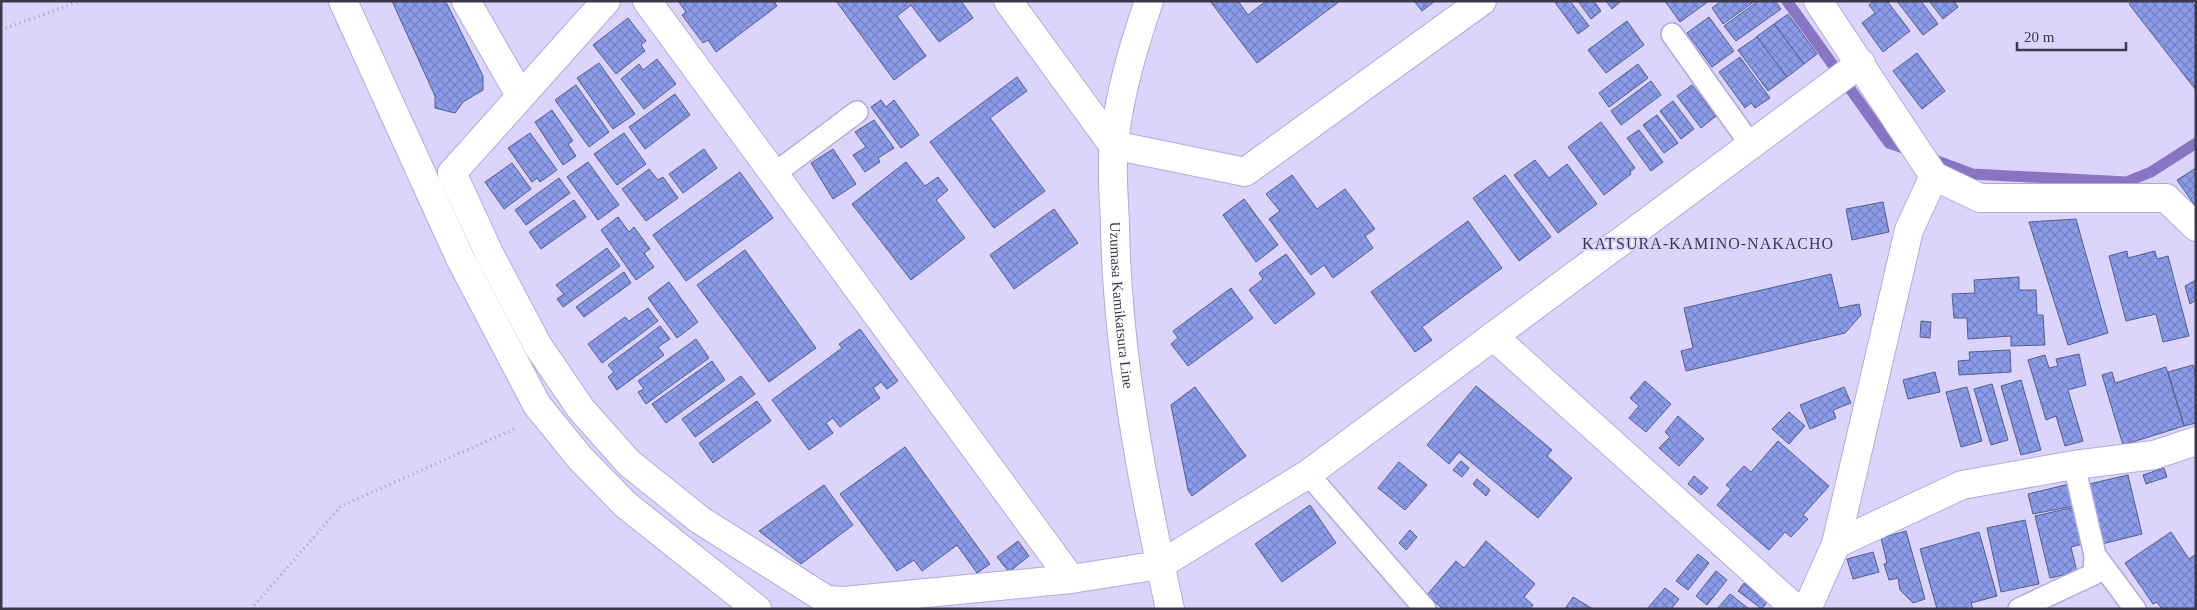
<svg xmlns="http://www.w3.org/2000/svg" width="2197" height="610" viewBox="0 0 2197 610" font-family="Georgia,serif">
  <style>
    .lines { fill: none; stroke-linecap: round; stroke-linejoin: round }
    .stream { stroke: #8774c2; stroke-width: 11 }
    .building { fill: url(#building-cross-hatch); stroke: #545e89 }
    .lane-casing { stroke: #b2a9da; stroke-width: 24 }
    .street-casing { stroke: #b2a9da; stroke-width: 30 }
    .secondary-casing { stroke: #b2a9da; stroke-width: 30 }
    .path { stroke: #a49dbf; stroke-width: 3; stroke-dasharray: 1 4; stroke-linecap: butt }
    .lane { stroke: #fff; stroke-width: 21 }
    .street { stroke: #fff; stroke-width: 28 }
    .secondary { stroke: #fff; stroke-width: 28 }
    .labels { text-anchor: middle; stroke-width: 4; stroke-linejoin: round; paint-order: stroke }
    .street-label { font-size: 15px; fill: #3c384c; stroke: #dcd4fd }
    .neighbourhood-label { font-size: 16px; letter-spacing: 1px; fill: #3c384c; stroke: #dcd4fd }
  </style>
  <defs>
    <pattern id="building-cross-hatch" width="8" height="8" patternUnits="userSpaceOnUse" patternTransform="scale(1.25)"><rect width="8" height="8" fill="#8b9ceb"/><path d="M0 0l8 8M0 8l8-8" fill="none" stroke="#7380c1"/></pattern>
  </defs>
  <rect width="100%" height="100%" fill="#dcd4fd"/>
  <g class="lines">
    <g class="stream">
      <polyline points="1787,1 1889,143 1912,151"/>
      <polyline points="1929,158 1972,174 2126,182 2151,172 2196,143"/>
    </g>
  </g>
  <g class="building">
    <polygon points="392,1 445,1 448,6 483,76 483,90 463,102 455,113 435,108 435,96"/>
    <polygon points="678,1 774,1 777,6 716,52 708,40 703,43 682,15 686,12"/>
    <polygon points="836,1 961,1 973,18 939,42 911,5 897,16 926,56 894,80"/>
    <polygon points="1210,1 1238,1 1248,15 1266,1 1340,1 1257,63"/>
    <polygon points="1414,1 1435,1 1422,11"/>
    <polygon points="1554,1 1570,1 1589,26 1578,34"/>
    <polygon points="1578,1 1594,1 1601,11 1591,19"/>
    <polygon points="1606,1 1619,1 1620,2 1612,9"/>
    <polygon points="1665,1 1709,1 1680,22"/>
    <polygon points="1721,1 1755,1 1723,24 1712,8"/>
    <polygon points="1758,1 1775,1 1781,9 1736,41 1724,26"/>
    <polygon points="1873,1 1887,1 1910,31 1883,52 1862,23 1875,13 1869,5"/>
    <polygon points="1897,1 1921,1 1938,24 1923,35"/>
    <polygon points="1929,1 1954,1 1958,7 1943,19"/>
    <polygon points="2133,1 2191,1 2196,8 2195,89 2129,4"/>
    <polygon points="1788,14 1817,54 1804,64 1774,24"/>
    <polygon points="1709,17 1734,51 1712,67 1687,33"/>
    <polygon points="628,18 646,41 641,45 645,51 616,74 593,45"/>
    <polygon points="1627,21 1644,45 1606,73 1588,50"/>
    <polygon points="1774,24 1804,64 1787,77 1756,37"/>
    <polygon points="1757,37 1787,77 1768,91 1738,50"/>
    <polygon points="1917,53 1945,91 1922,109 1893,71"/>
    <polygon points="1740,57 1770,98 1755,108 1751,103 1745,108 1719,72"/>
    <polygon points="657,59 676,84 644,109 621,79 639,64 643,70"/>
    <polygon points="599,63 635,114 613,129 577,78"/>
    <polygon points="1638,64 1648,78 1609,107 1599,93"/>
    <polygon points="1017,77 1027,91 990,118 1045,191 994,228 930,142"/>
    <polygon points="1651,81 1661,95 1621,125 1611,111"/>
    <polygon points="576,85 609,132 589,147 555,100"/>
    <polygon points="1692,85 1716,116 1701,128 1677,96"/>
    <polygon points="675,94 690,115 645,149 629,127"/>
    <polygon points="881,100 886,107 894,100 919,135 901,148 871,107"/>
    <polygon points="1673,101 1694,129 1681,139 1660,111"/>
    <polygon points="552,110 573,141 568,144 576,156 563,165 535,122"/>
    <polygon points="1657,115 1678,143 1664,153 1643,125"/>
    <polygon points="874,120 894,148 878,158 880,162 865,172 853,155 866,147 855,132"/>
    <polygon points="1601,122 1635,168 1630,172 1631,174 1604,195 1568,147"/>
    <polygon points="1639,130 1663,162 1651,171 1627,138"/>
    <polygon points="530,133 557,170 540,182 537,178 532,182 508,148"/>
    <polygon points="624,133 646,164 617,185 594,154"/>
    <polygon points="704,149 717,168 683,193 669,174"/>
    <polygon points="833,149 856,184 833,199 811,163"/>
    <polygon points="1535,160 1549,178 1567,164 1597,204 1558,233 1514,175"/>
    <polygon points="588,162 619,205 598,220 567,177"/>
    <polygon points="906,162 925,186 938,177 948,190 936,200 965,238 911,280 852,204"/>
    <polygon points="512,163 531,189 504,209 485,182"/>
    <polygon points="2196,168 2196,207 2177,180"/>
    <polygon points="649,169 658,180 663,177 678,198 646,221 622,189"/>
    <polygon points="740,172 773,218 686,281 653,235"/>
    <polygon points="1292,175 1317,209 1345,189 1375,229 1365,236 1373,248 1333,278 1324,265 1311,275 1269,219 1280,211 1266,194"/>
    <polygon points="1505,175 1551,237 1519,261 1473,198"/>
    <polygon points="559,178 570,193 526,225 515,210"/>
    <polygon points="1244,199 1278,245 1256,262 1223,215"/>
    <polygon points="574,200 586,217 541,249 529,232"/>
    <polygon points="1883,202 1889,232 1852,240 1846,209"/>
    <polygon points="1054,209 1078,243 1014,289 990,255"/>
    <polygon points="618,217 629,232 634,227 650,249 644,253 654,267 636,280 601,230"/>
    <polygon points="2076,219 2108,333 2068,345 2029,222"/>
    <polygon points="1468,221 1502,268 1422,327 1432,340 1415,352 1371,292"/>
    <polygon points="607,248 620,266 563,307 557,299 564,294 556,285"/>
    <polygon points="745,250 816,348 769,382 697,285"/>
    <polygon points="2127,251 2128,258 2155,251 2157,259 2168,256 2189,336 2163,342 2156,314 2126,321 2109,256"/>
    <polygon points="1286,254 1315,294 1275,324 1249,290 1263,279 1259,273"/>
    <polygon points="624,272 631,283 584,317 576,307"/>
    <polygon points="1831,274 1839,308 1859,304 1861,315 1845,333 1686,371 1681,351 1693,348 1684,308"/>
    <polygon points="2019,277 2019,290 2036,290 2037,315 2043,315 2045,345 2011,346 2011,336 1968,339 1967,318 1954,318 1952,294 1975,293 1974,280"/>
    <polygon points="2196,280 2196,300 2190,304 2185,286"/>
    <polygon points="669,282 698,322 677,338 648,298"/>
    <polygon points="1231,288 1253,318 1188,366 1171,344 1178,338 1173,331"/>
    <polygon points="648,308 658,321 602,363 588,344 625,317 629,321"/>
    <polygon points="1921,321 1931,322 1930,338 1920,337"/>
    <polygon points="660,326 670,339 658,347 664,355 617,390 608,377 614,372 608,365"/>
    <polygon points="860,329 898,381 887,389 881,382 873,388 880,398 840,427 833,418 826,423 833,433 809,450 772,400 842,348 839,344"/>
    <polygon points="696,339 709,358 646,404 638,392 644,389 638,381"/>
    <polygon points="2010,350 2011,372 1959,375 1958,361 1970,360 1969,352"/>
    <polygon points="2079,354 2086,385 2068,390 2083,441 2065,446 2056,416 2046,420 2028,360 2045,355 2049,368 2058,366 2056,359"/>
    <polygon points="712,361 725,380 666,423 652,404"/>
    <polygon points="2193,365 2196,375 2196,423 2184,426 2168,372"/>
    <polygon points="2166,367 2184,426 2123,445 2102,375 2112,372 2115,383"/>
    <polygon points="1935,372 1940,392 1908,399 1903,380"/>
    <polygon points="741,376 755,394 695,437 682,419"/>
    <polygon points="2021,380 2041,450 2021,455 2001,386"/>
    <polygon points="1645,381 1671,404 1646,432 1629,418 1639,406 1630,398"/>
    <polygon points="1992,384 2008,440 1991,445 1974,389"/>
    <polygon points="1476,386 1552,450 1547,456 1572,478 1538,518 1459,452 1449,464 1427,445"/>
    <polygon points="1195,387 1246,456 1192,496 1188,490 1171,405"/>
    <polygon points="1844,387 1851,403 1833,410 1836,418 1810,429 1800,405"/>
    <polygon points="1967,387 1982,441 1961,447 1946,392"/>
    <polygon points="757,401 771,421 713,463 699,443"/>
    <polygon points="1789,412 1805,426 1789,444 1772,429"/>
    <polygon points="1678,416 1704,439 1679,466 1659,448 1670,437 1665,432"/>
    <polygon points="1778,441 1829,486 1803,515 1808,519 1791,537 1785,532 1769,550 1717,505 1731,489 1726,485 1744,466 1751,472"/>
    <polygon points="905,447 990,564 977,573 957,545 922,571 914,560 897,571 840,494"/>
    <polygon points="1461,461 1469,468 1462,477 1453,470"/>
    <polygon points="1399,462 1427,485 1405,510 1378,488"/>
    <polygon points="2164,468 2167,477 2146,484 2143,475"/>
    <polygon points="2128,475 2142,534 2102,544 2089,484"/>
    <polygon points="1694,476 1708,488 1701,495 1688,484"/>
    <polygon points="1477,479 1490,490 1486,496 1473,484"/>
    <polygon points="2069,484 2074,506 2033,514 2028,494"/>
    <polygon points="824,485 853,525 801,564 759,531"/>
    <polygon points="1310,505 1336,543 1282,582 1255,544"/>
    <polygon points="2075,507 2083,544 2071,547 2077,572 2050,578 2035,516"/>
    <polygon points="2025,520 2039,584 2001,592 1987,528"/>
    <polygon points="1410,530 1417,537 1406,550 1399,543"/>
    <polygon points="1906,531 1925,599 1913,603 1900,590 1898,578 1889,580 1884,564 1887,563 1881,538"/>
    <polygon points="1979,532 1997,596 1971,603 1973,609 1937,609 1920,549"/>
    <polygon points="2171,532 2189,559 2196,554 2196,609 2162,609 2157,602 2153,604 2125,563"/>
    <polygon points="1018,541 1029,556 1009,572 997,557"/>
    <polygon points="1486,541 1535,584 1524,597 1533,605 1530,609 1443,609 1427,595 1456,561 1464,568"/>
    <polygon points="1873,552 1879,572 1853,579 1847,559"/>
    <polygon points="1698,554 1709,563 1688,590 1676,581"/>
    <polygon points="1716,571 1727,580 1707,605 1696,596"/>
    <polygon points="1744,583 1767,602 1762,609 1738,591"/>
    <polygon points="1665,588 1679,599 1671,609 1647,609"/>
    <polygon points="1730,594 1749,609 1717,609"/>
    <polygon points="1573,597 1593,609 1565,609"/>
  </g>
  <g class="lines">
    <g class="lane-casing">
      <g id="lane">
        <polyline points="1672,34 1751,145"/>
        <polyline points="774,174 857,112"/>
        <polyline points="1308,474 1425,609"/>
        <polyline points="2095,555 2135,609"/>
        <polyline points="2019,609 2094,574 2095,555 2074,465"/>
      </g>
    </g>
    <g class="street-casing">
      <g id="street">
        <polyline points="343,1 460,258 537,405 580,458 626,505 757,609"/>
        <polyline points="466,1 520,95"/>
        <polyline points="606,1 452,173 489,253 538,346 581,409 629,463 700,520 827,600 844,601 1071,579 1160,565 1308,474 1861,63"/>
        <polyline points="647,1 1071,579"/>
        <polyline points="1818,1 1934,176 1980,198 2166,198 2196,227"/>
        <polyline points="1113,145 1245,172 1482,1"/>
        <polyline points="1493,336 1796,609"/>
        <polyline points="1836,544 1962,485 2074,465 2154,455 2196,441"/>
        <polyline points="1807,609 1836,544 1909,230 1934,176"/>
      </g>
    </g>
    <g class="secondary-casing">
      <g id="secondary">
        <polyline points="1008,1 1113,145"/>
        <path id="s1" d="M1149 1C1133 48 1119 95 1114 144 1111 170 1114 198 1115 224 1117 353 1142 482 1170 609"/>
      </g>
    </g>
    <g class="path">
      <polyline points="1,30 80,1"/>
      <polyline points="251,609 341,506 514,429"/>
    </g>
    <use href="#lane" class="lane"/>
    <use href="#street" class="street"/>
    <use href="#secondary" class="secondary"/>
  </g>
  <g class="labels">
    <g class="street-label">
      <text dy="5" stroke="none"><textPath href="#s1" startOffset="309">Uzumasa Kamikatsura Line</textPath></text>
    </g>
    <g class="neighbourhood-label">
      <text x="1708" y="249">KATSURA-KAMINO-NAKACHO</text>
    </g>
  </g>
  <rect width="2197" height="610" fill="none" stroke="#3c384c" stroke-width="5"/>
  <path d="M2017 42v8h109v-8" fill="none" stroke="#3c384c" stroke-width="2.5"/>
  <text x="2024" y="42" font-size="15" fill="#3c384c" stroke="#dcd4fd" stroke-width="4" paint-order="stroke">20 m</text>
</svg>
